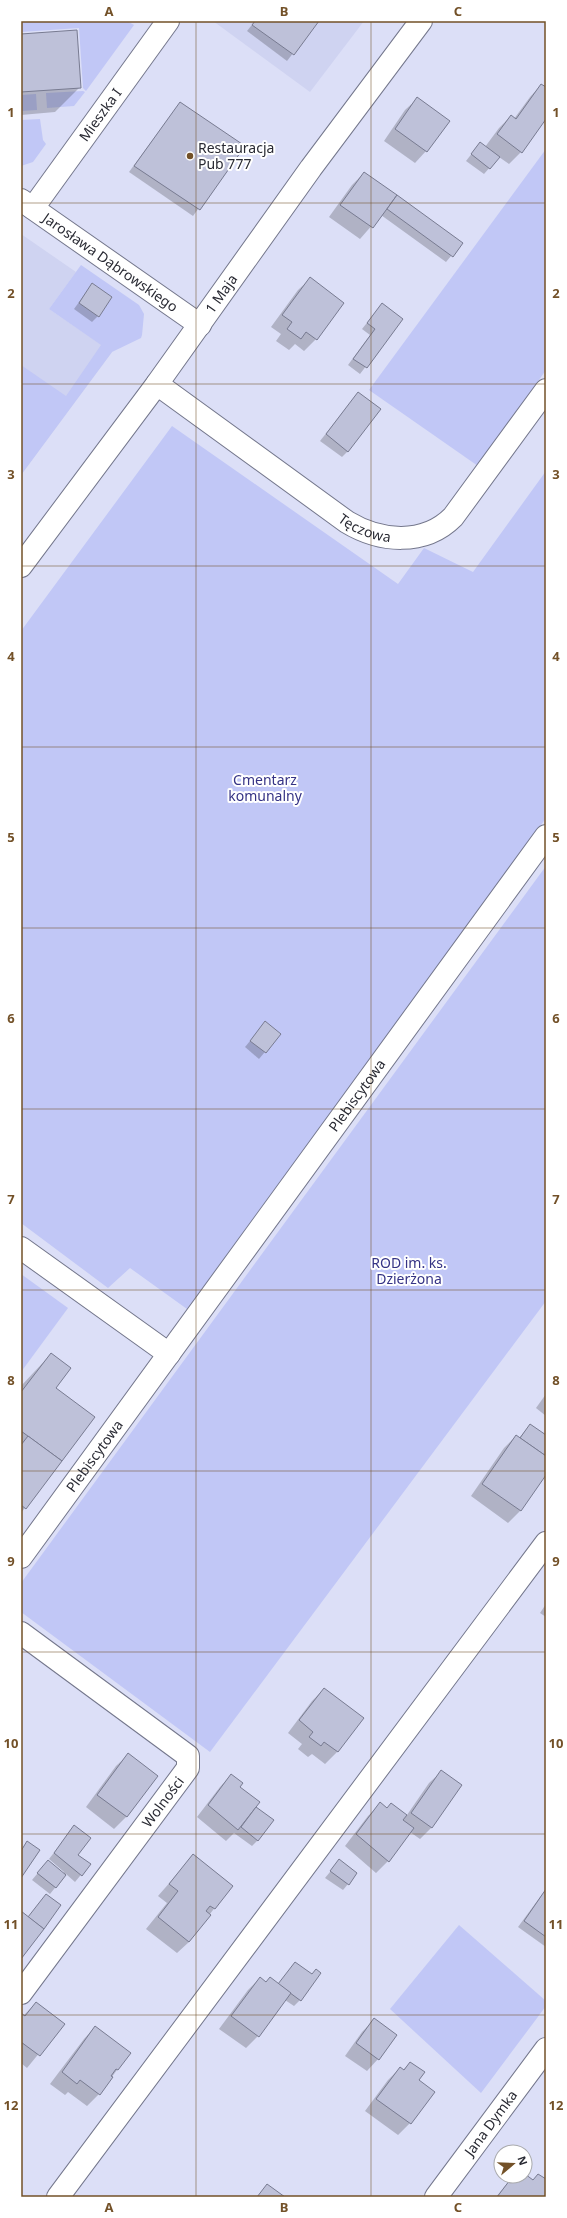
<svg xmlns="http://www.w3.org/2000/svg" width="567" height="2218" viewBox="0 0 567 2218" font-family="'Noto Sans',sans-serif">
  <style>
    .built { fill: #cfd3f1 }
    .green { fill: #c1c7f6; fill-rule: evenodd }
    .shadow { fill: #0003 }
    .building { fill: #bec1d9; stroke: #787b91 }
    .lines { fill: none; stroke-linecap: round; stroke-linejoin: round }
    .minor-casing { stroke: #74778c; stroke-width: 24 }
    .tertiary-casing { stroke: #74778c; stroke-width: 24 }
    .minor { stroke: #fff; stroke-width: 22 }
    .tertiary { stroke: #fff; stroke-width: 22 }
    .grid { fill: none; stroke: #735128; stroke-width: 1; stroke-opacity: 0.55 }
    .poi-dot { fill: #735128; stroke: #fff; stroke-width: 1.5 }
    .labels { text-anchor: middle; stroke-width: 4; stroke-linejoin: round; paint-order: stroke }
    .street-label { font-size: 14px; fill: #292a33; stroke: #fff }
    .poi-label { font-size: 14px; fill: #292a33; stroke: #fff; text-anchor: start }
    .park-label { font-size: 14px; fill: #353385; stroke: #fff }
    .neatline { fill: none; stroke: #735128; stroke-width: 1.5 }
    .grid-label { font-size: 13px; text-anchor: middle; font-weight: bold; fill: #735128 }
  </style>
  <rect width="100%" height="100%" fill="#dcdff7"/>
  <g class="built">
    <polygon points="213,21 364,21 310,92"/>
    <polygon points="21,234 76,272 49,309 112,352 21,475"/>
  </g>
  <g class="green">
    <polygon points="21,21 127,21 134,25 86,91 83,88 79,28 21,32"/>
    <polygon points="83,91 85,92 74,106 47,108 46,93"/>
    <polygon points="36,94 37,110 21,111 21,95"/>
    <polygon points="40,119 43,140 46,144 33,162 21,166 21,120"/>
    <polygon points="546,149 546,370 478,466 369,390"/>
    <path d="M81 265 139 305 144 314 142 335 141 338 112 352 21 475V365L66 396 101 345 49 309ZM92 283 112 297 99 317 79 303Z"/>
    <polygon points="172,426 398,584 424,548 473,572 546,471 546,818 187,1309 130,1268 108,1288 21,1223 21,631"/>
    <polygon points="546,866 546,1301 210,1752 21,1612 21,1583"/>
    <polygon points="21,1274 68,1308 21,1372"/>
    <polygon points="459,1925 546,2001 546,2006 481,2093 390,2009"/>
  </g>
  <g class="shadow">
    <polygon points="255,21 318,21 287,61 247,31"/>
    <polygon points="21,35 80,87 55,112 21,115"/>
    <polygon points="541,85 546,89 546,117 521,152 509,164 499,157 484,174 466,161 480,143 485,147 499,128 511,116 514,119 530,97"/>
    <polygon points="417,99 426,151 415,163 384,141 405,110"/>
    <polygon points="180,103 244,146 193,216 129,172"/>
    <polygon points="364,173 462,243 446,262 381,215 360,239 329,217 352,185"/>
    <polygon points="310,279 343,303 316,339 304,351 295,344 289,350 276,341 281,334 271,327 298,290"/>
    <polygon points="92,284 98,316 92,322 74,309"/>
    <polygon points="382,304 402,319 360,374 348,365 370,335 362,329"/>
    <polygon points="358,393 348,451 342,457 320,441"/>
    <polygon points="265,1023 280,1034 259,1059 245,1047"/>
    <polygon points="51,1354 54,1388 93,1417 21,1513 21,1386"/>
    <polygon points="546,1394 546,1416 536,1408"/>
    <polygon points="530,1425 546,1436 546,1473 520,1511 508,1523 471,1496 504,1448 516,1436 519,1438"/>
    <polygon points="546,1604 546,1617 540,1613"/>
    <polygon points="324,1689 362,1718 337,1752 325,1764 312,1754 308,1757 298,1749 302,1744 288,1733 312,1701"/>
    <polygon points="128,1755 157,1776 126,1817 114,1829 86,1807 116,1766"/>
    <polygon points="441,1772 432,1827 420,1839 410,1832 388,1861 376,1873 345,1846 368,1816 380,1804 387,1809 407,1815 429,1783"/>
    <polygon points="231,1775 253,1812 258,1840 252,1846 234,1833 226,1841 197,1817 220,1787"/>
    <polygon points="74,1827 76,1855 89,1865 75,1882 66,1874 50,1894 32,1880 42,1868 63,1874 64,1872 49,1859"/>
    <polygon points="193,1856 231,1886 189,1942 177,1953 146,1929 167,1903 158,1896"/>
    <polygon points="339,1861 348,1884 343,1890 325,1878"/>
    <polygon points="546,1889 546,1947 518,1927"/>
    <polygon points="295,1963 300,2000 294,2006 285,2000 258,2036 246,2048 219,2029 248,1990 260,1978 266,1983 278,1985"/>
    <polygon points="36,2003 63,2024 27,2068 21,2063 21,2014 23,2016"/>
    <polygon points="374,2020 378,2059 367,2071 345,2056 362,2032"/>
    <polygon points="95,2027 117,2070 99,2094 87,2106 68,2092 65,2095 50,2084 84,2039"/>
    <polygon points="410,2063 418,2080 410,2123 398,2135 365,2111 388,2080 400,2068 403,2070"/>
    <polygon points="513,2176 532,2181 546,2181 546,2197 496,2197"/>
  </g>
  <g class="building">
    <polygon points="255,21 319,21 294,55 252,25"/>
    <polygon points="77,30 81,88 21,92 21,34"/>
    <polygon points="541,84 546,87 546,119 522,153 497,134 511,115 516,119"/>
    <polygon points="417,97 450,121 427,152 395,129"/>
    <polygon points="180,102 245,146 200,210 134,166"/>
    <polygon points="480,142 500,157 490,169 471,154"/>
    <polygon points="364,172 397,195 373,228 340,205"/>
    <polygon points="397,195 463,243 453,257 387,209"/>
    <polygon points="310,277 344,303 317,340 306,332 301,339 287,329 292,322 282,315"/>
    <polygon points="92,283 112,297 99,317 79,303"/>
    <polygon points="382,303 403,319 367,368 353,359 375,329 367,323"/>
    <polygon points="358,392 381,409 348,452 326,434"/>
    <polygon points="265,1021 281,1034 266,1053 250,1041"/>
    <polygon points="51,1353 71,1368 56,1388 95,1417 62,1461 21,1431 21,1392"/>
    <polygon points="530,1424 546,1435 546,1456 520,1438"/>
    <polygon points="516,1435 546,1456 546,1475 521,1511 482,1484"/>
    <polygon points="28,1436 62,1461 26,1509 21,1505 21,1445"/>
    <polygon points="324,1688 364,1718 338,1752 324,1742 321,1746 309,1737 313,1732 299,1720"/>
    <polygon points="128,1753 158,1776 127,1817 97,1795"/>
    <polygon points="441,1770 462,1785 432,1828 411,1813"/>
    <polygon points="231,1774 243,1783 240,1787 260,1802 238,1830 208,1805"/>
    <polygon points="380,1802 387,1808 391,1803 407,1815 403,1820 414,1828 389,1862 356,1834"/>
    <polygon points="256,1807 274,1820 258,1841 241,1827"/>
    <polygon points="74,1825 91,1838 78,1855 91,1864 82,1876 54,1853"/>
    <polygon points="27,1841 40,1850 21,1878 21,1851"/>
    <polygon points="193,1854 233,1886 215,1909 210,1906 206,1911 211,1915 189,1942 158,1917 178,1891 169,1884"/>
    <polygon points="339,1859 357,1873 349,1885 330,1871"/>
    <polygon points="48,1860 66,1875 56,1888 37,1873"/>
    <polygon points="546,1889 546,1937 524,1921"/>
    <polygon points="46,1894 61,1905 44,1929 28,1917"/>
    <polygon points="21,1911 44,1929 21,1959"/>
    <polygon points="295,1962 312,1974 316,1969 321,1973 301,2001 278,1984"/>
    <polygon points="260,1977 266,1982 270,1977 291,1993 259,2037 231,2016"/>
    <polygon points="36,2002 65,2024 40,2056 21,2042 21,2013 25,2016"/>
    <polygon points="374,2018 397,2035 379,2060 356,2043"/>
    <polygon points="95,2026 131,2053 118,2070 116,2069 111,2076 113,2077 100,2095 80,2080 77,2084 62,2072"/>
    <polygon points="410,2062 425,2072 419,2080 435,2092 411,2124 376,2099 400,2067 404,2070"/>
    <polygon points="525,2174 533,2180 538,2174 546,2179 546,2197 497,2197 513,2176"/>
    <polygon points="267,2184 285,2197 257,2197"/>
  </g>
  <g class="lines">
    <g class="minor-casing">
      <g id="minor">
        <path id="s1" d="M21 200 200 325"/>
        <path id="s2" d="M33 208 168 21"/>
        <path id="s3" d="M157 384 347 522C380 542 424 546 453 517L546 390"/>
        <polyline points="21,1248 169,1354"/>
        <path id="s4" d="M21 1557 546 836"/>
        <polyline points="21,1633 188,1756 188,1768 21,1993"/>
        <polyline points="58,2197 546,1543"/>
        <path id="s5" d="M436 2197 546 2049"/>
      </g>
    </g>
    <g class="tertiary-casing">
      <g id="tertiary">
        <path id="s6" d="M21 566 157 384 311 168 421 21"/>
      </g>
    </g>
    <use href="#minor" class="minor"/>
    <use href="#tertiary" class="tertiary"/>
  </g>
  <path class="grid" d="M196 21V2197M371 21V2197M21 203H546M21 384H546M21 566H546M21 747H546M21 928H546M21 1109H546M21 1290H546M21 1471H546M21 1652H546M21 1834H546M21 2015H546"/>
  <circle class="poi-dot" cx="190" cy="156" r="4"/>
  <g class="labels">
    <g class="street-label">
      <text dy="5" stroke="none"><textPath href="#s2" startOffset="115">Mieszka I</textPath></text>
      <text dy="5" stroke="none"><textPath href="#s1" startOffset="109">Jarosława Dąbrowskiego</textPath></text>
      <text dy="5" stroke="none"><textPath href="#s6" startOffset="338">1 Maja</textPath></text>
      <text dy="5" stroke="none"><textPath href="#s3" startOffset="254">Tęczowa</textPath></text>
      <text dy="5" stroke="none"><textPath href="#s4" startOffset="571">Plebiscytowa</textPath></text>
      <text dy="5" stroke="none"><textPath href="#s4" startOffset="125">Plebiscytowa</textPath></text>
      <text transform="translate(163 1802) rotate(-53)" y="5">Wolności</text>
      <text dy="5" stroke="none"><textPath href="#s5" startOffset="92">Jana Dymka</textPath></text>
    </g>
    <g class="poi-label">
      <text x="198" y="153">Restauracja<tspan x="198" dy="16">Pub 777</tspan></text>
    </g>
    <g class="park-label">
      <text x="265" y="785">Cmentarz<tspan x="265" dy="16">komunalny</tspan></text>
      <text x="409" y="1268">ROD im. ks.<tspan x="409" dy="16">Dzierżona</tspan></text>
    </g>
  </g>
  <rect width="567" height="2218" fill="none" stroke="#ffffff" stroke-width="44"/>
  <g transform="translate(513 2164) rotate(71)"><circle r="19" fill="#ffffff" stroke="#a9aaad"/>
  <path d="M0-3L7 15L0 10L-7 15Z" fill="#735128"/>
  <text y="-6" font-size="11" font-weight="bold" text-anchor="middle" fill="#292a33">N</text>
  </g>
  <rect x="22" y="22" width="523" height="2174" class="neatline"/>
  <g class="grid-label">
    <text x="109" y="16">A</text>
    <text x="284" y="16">B</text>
    <text x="458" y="16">C</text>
    <text x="11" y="117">1</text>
    <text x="556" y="117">1</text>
    <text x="11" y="298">2</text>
    <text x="556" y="298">2</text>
    <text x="11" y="479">3</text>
    <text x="556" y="479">3</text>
    <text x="11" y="661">4</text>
    <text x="556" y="661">4</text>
    <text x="11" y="842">5</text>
    <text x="556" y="842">5</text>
    <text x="11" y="1023">6</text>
    <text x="556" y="1023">6</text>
    <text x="11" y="1204">7</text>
    <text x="556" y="1204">7</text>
    <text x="11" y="1385">8</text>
    <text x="556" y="1385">8</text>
    <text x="11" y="1566">9</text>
    <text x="556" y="1566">9</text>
    <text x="11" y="1748">10</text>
    <text x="556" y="1748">10</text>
    <text x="11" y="1929">11</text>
    <text x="556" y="1929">11</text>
    <text x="11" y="2110">12</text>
    <text x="556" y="2110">12</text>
    <text x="109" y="2212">A</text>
    <text x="284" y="2212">B</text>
    <text x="458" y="2212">C</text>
  </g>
</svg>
